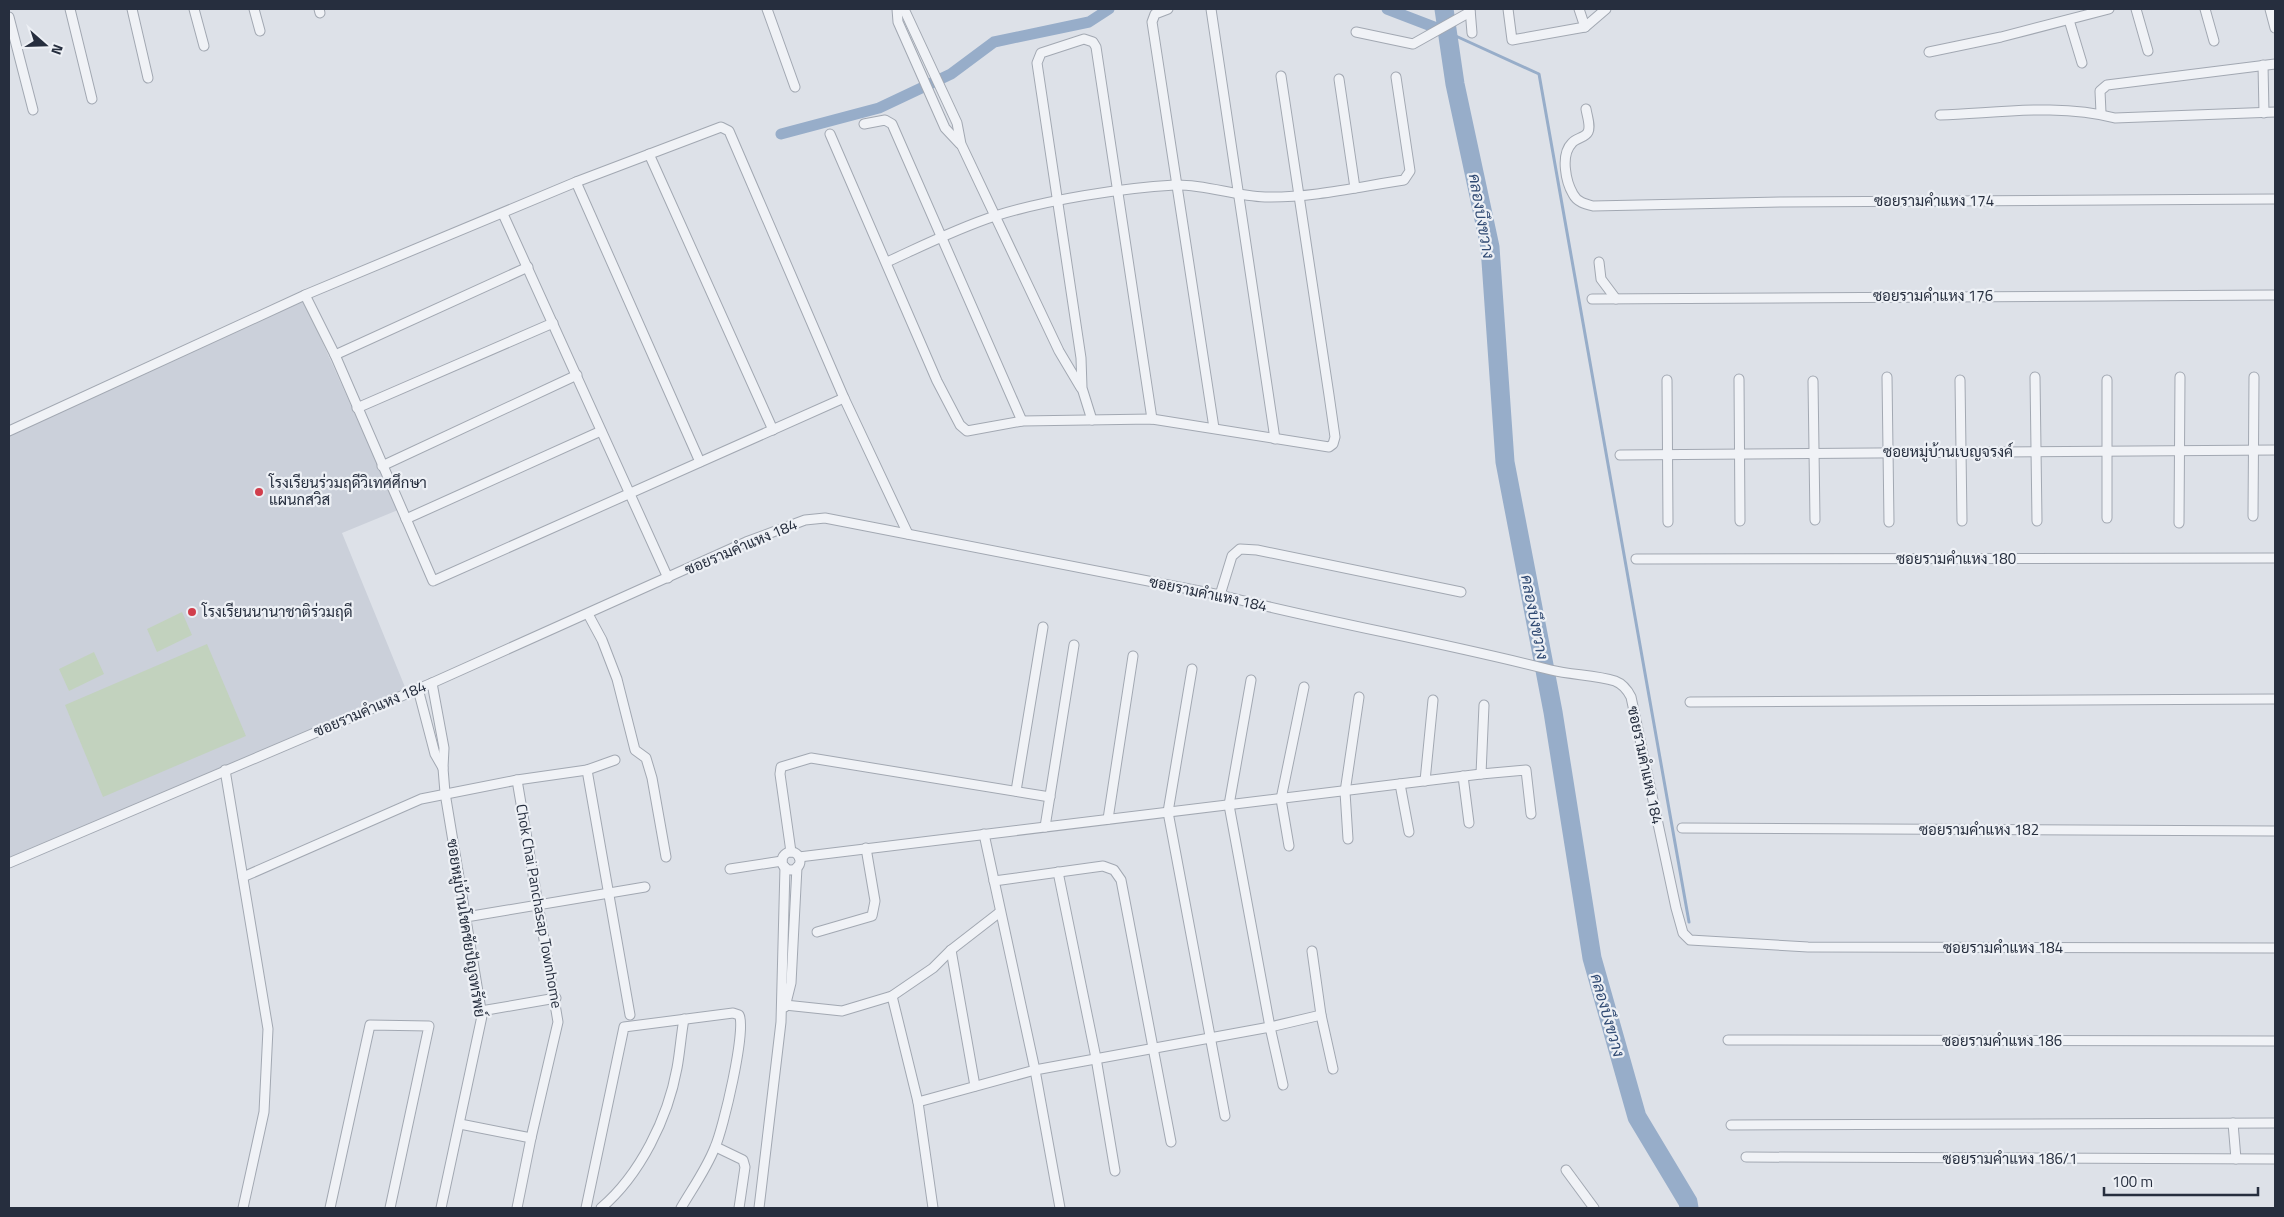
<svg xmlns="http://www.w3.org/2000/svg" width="2284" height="1217" viewBox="0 0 2284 1217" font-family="'Titillium Web',Sarabun,sans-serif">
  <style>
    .built { fill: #cbd0da }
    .green { fill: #c2d2be }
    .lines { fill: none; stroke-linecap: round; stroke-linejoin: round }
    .stream { stroke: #97adc9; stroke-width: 3 }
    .canal { stroke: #97adc9; stroke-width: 11 }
    .river { stroke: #97adc9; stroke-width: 19 }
    .street-casing { stroke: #a2a8b2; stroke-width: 11 }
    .street { stroke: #f0f2f6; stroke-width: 9 }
    .poi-dot { fill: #d13e4c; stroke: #edf0f5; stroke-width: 2 }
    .labels { text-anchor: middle; stroke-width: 4.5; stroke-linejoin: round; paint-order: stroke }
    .street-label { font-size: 15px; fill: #262e3e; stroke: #edf0f5 }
    .poi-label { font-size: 15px; fill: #262e3e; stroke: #edf0f5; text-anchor: start }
    .water-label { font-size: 16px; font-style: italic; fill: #304a73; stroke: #edf0f5 }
  </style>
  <rect width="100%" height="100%" fill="#dde1e8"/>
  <polygon class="built" points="303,299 398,510 342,533 407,692 9,863 9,436"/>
  <g class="green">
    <polygon points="182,612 192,635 157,652 147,629"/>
    <polygon points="207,644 246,736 103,797 65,705"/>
    <polygon points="94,652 104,674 69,691 59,669"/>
  </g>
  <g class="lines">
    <polyline class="stream" points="1447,32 1539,74 1689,922"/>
    <g class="canal">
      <polyline points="1387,9 1447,32"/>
      <polyline points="781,134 879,108 951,74 994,42 1089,22 1109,9"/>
    </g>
    <polyline class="river" points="1444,9 1455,84 1490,247 1505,462 1553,712 1592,958 1637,1117 1688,1202 1689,1208"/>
    <g class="street-casing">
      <g id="street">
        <polyline points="70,9 92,99"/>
        <polyline points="132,9 148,78"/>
        <polyline points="194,9 204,46"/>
        <polyline points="254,9 260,31"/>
        <polyline points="319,9 320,13"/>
        <polyline points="767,9 795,87"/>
        <polyline points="897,9 898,22 945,128 960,144"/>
        <polyline points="904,9 957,123 961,144 1059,351 1081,388"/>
        <polyline points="1168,9 1155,14 1152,22 1214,428"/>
        <polyline points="1211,9 1275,439"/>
        <polyline points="1470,9 1472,33"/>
        <polyline points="1508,9 1512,40 1585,27 1606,9"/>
        <polyline points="1579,9 1585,27"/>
        <polyline points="2136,9 2148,51"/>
        <polyline points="2205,9 2214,41"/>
        <polyline points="2270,9 2275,28"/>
        <polyline points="9,17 33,110"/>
        <polyline points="2069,20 2082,63"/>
        <polyline points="1356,32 1413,44 1470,12"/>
        <polyline points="1929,52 2001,37 2109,9"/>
        <polyline points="2263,65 2264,113"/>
        <polyline points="1339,79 1355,188"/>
        <path d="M1586 109C1587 116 1591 126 1588 132 1585 138 1576 138 1572 143 1560 155 1566 182 1573 194 1577 202 1585 204 1593 206L1783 202 2275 199"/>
        <polyline points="2101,113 2100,91 2107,85 2275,64"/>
        <path d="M1940 115C1998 113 2060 103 2115 118L2275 112"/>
        <polyline points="864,124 885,120 892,124 1022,421"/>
        <polyline points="830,134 937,381 960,425 967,431 1022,421 1152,419 1329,447 1333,444 1335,437 1329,395 1281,76"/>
        <polyline points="649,154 773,430"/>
        <polyline points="576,182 700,462"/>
        <polyline points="503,214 668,578"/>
        <path d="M887 262C922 246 958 228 995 216 1046 200 1121 188 1175 185 1205 184 1234 196 1265 197 1312 198 1358 187 1404 180L1410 171 1396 77"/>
        <polyline points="1599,262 1601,279 1616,299"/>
        <polyline points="305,295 335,355 433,581 844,398"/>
        <polyline points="1592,299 2275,295"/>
        <polyline points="335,355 528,267"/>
        <polyline points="1887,377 1889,522"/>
        <polyline points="2035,377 2037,521"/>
        <polyline points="1739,379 1740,521"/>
        <polyline points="1667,380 1668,522"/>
        <polyline points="1960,380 1962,521"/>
        <polyline points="2107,380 2107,518"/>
        <polyline points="1813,381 1815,520"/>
        <polyline points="357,408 553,323"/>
        <polyline points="1092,420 1082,388 1081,358 1037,63 1041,53 1084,39 1093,42 1096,47 1152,419"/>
        <polyline points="9,431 305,295 576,182 721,127 729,131 844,398 908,534"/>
        <polyline points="1620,455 2275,450"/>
        <polyline points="382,466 577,375"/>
        <polyline points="2253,516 2254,377"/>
        <polyline points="406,519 601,431"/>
        <polyline points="2179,523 2180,377"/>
        <polyline points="1636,559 2275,558"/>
        <polyline points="1220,595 1232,556 1240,549 1257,550 1461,592"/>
        <polyline points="588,614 602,640 617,679 635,750 646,758 652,778 666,857"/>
        <polyline points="1192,669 1168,812 1225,1116"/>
        <polyline points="1251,680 1229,805 1270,1027 1321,1015"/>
        <polyline points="432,683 444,748 443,768 445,793 482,1016 441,1208"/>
        <polyline points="418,689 435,754 443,768"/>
        <polyline points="1690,702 2275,699"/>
        <polyline points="225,770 268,1029 264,1112 243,1208"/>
        <polyline points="587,770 630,1015"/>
        <polyline points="1481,774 1484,705"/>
        <polyline points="1463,776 1469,823"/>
        <polyline points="1425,781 1433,700"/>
        <polyline points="1400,784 1409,832"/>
        <polyline points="1016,791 1043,627"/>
        <polyline points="1108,819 1133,656"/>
        <polyline points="1045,827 1074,645"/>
        <polyline points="1682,828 2275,831"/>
        <polyline points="1348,839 1345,792 1359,697"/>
        <polyline points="1289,846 1281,799 1304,687"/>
        <polyline points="791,852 780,774 781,767 811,758 1050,797"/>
        <circle cx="791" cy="861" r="9"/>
        <polyline points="799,857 1481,774 1526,770 1531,814"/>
        <path d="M9 863 432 683 746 542 805 520 825 518 1220 595C1330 623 1442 642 1551 670 1571 675 1596 675 1615 681 1623 684 1627 689 1631 697L1676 908 1683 933 1690 940 1808 947 2275 948"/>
        <polyline points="730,869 782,861"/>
        <polyline points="1058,872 1096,1058 1115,1171"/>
        <polyline points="243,877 421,799 517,780 587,770 615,760"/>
        <polyline points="994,881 1103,866 1114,870 1121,880 1171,1142"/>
        <polyline points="466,917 645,887"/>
        <polyline points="817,932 872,916 875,901 866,848"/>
        <polyline points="951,950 975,1086"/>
        <polyline points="1312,951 1321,1015 1333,1069"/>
        <polyline points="892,996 918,1102 933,1208"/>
        <polyline points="785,1005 842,1011 892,996 933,968 951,950 1000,912"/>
        <polyline points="785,1007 791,983 797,867"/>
        <polyline points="481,1011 556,998"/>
        <polyline points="1728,1040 2275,1041"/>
        <polyline points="918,1102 1035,1070 984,834"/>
        <polyline points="2233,1123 2236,1159"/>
        <polyline points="460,1124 531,1138"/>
        <polyline points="1731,1125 2275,1123"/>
        <polyline points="716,1147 743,1160 745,1167 739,1208"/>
        <polyline points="1746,1157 2275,1159"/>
        <polyline points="1566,1170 1594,1208"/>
        <polyline points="330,1208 370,1025 429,1026 390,1208"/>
        <polyline points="517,1208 531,1138 558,1022 517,780"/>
        <path d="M586 1208 624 1027 733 1013 739 1015C747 1028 723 1130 715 1147 707 1168 692 1189 681 1208"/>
        <path d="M601 1208C640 1175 668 1118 677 1068 680 1052 681 1035 684 1019"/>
        <polyline points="759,1208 781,1022 785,867"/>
        <polyline points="1060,1208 1035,1070 1270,1027 1283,1085"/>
      </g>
    </g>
    <use href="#street" class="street"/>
  </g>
  <g class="poi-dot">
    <circle cx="259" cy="492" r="5"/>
    <circle cx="192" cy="612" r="5"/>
  </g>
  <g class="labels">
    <g class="street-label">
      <text x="1934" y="206">ซอยรามคำแหง 174</text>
      <text x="1933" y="301">ซอยรามคำแหง 176</text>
      <text x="1948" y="457">ซอยหมู่บ้านเบญจรงค์</text>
      <text transform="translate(741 547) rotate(-23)" y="5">ซอยรามคำแหง 184</text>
      <text x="1956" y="564">ซอยรามคำแหง 180</text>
      <text transform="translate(1208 594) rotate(12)" y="5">ซอยรามคำแหง 184</text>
      <text transform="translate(370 709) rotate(-23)" y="5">ซอยรามคำแหง 184</text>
      <text transform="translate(1645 765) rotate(78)" y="5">ซอยรามคำแหง 184</text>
      <text x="1979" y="835">ซอยรามคำแหง 182</text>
      <text transform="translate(539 906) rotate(80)" y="5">Chok Chai Panchasap Townhome</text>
      <text transform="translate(466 928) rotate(81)" y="5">ซอยหมู่บ้านโชคชัยปัญจทรัพย์</text>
      <text x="2003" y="953">ซอยรามคำแหง 184</text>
      <text x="2002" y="1046">ซอยรามคำแหง 186</text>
      <text x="2010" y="1164">ซอยรามคำแหง 186/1</text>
    </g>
    <g class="poi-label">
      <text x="269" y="488">โรงเรียนร่วมฤดีวิเทศศึกษา<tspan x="269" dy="17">แผนกสวิส</tspan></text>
      <text x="202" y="617">โรงเรียนนานาชาติร่วมฤดี</text>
    </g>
    <g class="water-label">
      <text transform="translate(1482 216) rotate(80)" y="6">คลองบึงขวาง</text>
      <text transform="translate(1535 617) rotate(79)" y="6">คลองบึงขวาง</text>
      <text transform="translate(1608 1015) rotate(74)" y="6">คลองบึงขวาง</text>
    </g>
  </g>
  <rect width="2284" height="1217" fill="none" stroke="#262e3e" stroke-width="20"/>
  <g transform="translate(45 45) rotate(110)" stroke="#edf0f5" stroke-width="4" paint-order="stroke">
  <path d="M0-4L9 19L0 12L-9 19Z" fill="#262e3e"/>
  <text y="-8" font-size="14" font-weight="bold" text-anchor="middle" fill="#262e3e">N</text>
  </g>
  <path d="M2104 1187v8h154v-8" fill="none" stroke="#262e3e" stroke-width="2.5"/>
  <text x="2112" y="1187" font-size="15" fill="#262e3e" stroke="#edf0f5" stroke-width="4" paint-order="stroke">100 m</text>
</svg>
